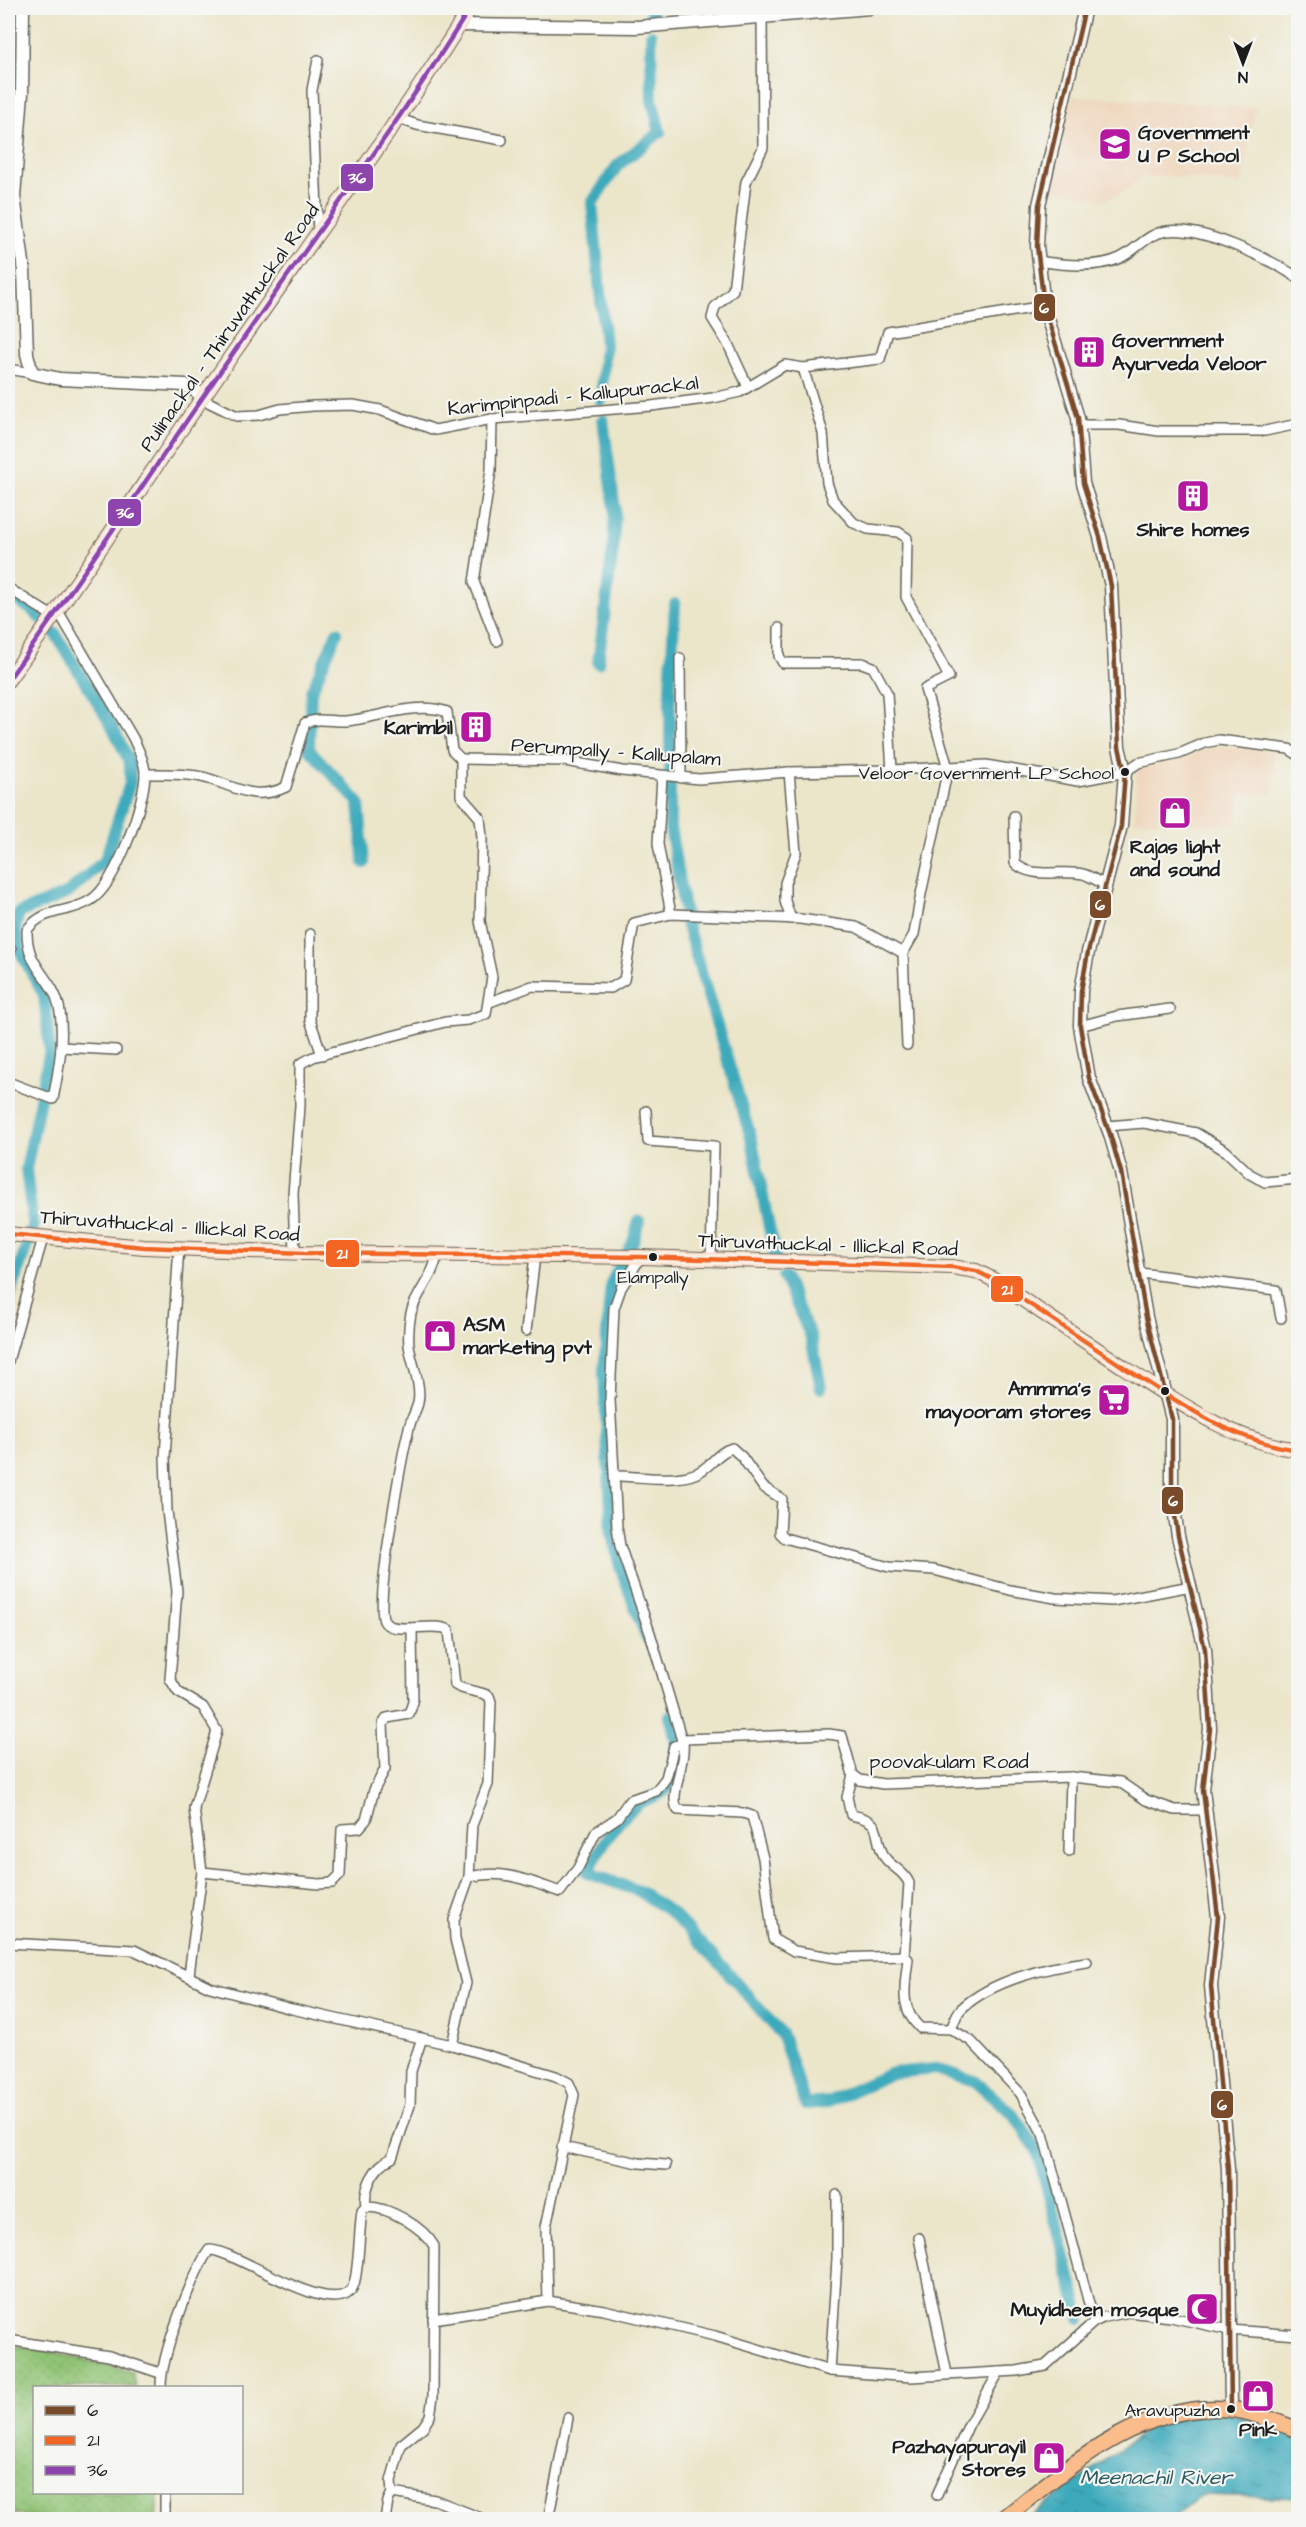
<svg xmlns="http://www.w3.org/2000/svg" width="1306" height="2527" viewBox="0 0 1306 2527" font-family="'Architects Daughter',sans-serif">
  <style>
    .built { fill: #efd6bc }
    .grass { fill: url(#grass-dots); stroke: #567048; stroke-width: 1.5 }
    .water { fill: url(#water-ripples); stroke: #2d636c; stroke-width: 1.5 }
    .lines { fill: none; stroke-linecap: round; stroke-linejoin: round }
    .canal { stroke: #3eaabc; stroke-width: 12 }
    .minor-casing { stroke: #646259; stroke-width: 12 }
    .tertiary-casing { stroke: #646259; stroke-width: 15 }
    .secondary-casing { stroke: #646259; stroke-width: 16 }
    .primary-casing { stroke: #646259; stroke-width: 18 }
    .minor { stroke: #fff; stroke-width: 9 }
    .tertiary { stroke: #fff; stroke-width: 12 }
    .secondary { stroke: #fde4d1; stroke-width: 14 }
    .primary { stroke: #fabc8b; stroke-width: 15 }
    .bus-1-casing { stroke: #f6f6f2; stroke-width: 9 }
    .bus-2-casing { stroke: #f6f6f2; stroke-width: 9 }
    .bus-3-casing { stroke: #f6f6f2; stroke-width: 9 }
    .bus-1 { stroke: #7a4b2a; stroke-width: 4.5 }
    .bus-2 { stroke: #f26522; stroke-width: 4.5 }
    .bus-3 { stroke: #8e44ad; stroke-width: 4.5 }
    .bus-dot { fill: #1c1c1c; stroke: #f6f6f2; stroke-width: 2 }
    .labels { text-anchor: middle; stroke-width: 4.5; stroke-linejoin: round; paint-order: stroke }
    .bus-label { font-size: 18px; fill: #1c1c1c; stroke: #f6f6f2; text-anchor: end }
    .poi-label { font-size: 20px; font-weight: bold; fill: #1c1c1c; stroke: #f6f6f2; text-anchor: end }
    .street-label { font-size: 20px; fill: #1c1c1c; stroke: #f6f6f2 }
    .water-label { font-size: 21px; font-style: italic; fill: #2b5c64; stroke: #f6f6f2 }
    .line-badge { stroke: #f6f6f2; stroke-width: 2 }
    .badge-label { font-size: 16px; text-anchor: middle; font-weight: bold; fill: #fff }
  </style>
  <defs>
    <pattern id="grass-dots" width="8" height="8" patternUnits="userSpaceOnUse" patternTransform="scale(1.5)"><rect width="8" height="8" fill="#90c374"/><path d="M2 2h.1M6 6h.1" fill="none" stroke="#7ca764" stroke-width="1.8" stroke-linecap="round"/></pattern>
    <pattern id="water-ripples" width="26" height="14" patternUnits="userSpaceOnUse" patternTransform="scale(1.5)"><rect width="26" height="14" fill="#3eaabc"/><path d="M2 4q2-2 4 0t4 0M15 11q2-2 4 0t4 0" fill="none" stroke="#338a98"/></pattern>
  </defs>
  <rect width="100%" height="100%" fill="#f6f6f2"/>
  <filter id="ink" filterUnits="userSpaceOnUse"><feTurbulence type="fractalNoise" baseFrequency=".0167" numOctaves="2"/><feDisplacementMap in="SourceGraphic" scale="12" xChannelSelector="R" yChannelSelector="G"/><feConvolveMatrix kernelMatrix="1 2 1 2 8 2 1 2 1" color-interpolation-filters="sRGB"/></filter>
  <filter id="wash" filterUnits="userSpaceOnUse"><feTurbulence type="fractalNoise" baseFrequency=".008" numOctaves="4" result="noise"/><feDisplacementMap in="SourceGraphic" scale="24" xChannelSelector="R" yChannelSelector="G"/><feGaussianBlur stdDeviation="1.35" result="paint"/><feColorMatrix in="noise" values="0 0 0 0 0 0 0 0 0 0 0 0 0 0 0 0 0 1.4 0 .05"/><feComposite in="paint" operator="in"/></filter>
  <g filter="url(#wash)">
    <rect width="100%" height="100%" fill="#ebe5c9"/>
    <g class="built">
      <polygon points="1073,96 1256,107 1241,184 1166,176 1142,178 1120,194 1105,200 1049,188"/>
      <polygon points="1225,747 1275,752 1272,794 1241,794 1237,826 1135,821 1137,769 1184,759 1202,749"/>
    </g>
    <polygon class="grass" points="8,2346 33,2347 133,2372 136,2387 34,2388 34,2492 158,2493 156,2519 70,2520 11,2514 8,2518"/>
    <polygon class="water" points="1214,2410 1260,2422 1298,2437 1298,2498 1202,2495 1171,2519 1024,2520 1158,2422"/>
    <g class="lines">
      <g class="canal">
        <polyline points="651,15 652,8"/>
        <polyline points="601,400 605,345 592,203 618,165 660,132 652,100 651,35"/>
        <polyline points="8,595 31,609 40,618"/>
        <polyline points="675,604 670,688 670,827 687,926 752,1141 775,1257"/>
        <polyline points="337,632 311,692 309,749 359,803 364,863"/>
        <polyline points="598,663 613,549 615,510 603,420"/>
        <polyline points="639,1221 633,1242 611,1283 604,1372 612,1533 620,1567 647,1639"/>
        <polyline points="784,1277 811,1337 821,1388"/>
        <polyline points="8,1302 33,1227 26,1169 50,1050 44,995 20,951 15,929 19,913 68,893 105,860 130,783 130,763 111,724 55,633"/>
        <path d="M670 1716C676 1736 683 1776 664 1791 658 1797 647 1798 639 1803 614 1823 601 1845 588 1873L639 1891 673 1914 724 1968 782 2035 805 2104 828 2102 892 2073 935 2069 975 2081 1014 2115 1037 2150 1081 2319"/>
      </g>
    </g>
  </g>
  <g filter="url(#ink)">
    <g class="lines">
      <g class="minor-casing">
        <g id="minor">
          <polyline points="397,118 417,125 502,140"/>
          <polyline points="318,233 312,90 318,60"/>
          <path d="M1038 261C1062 265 1097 269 1120 258 1137 250 1146 234 1167 231 1202 226 1270 259 1298 278"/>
          <polyline points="803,368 823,433 827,483 833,500 854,523 868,529 898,532 907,538 906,597 949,677 925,689 948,768 921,894 914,934 903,953 907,1045"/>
          <polyline points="8,369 32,373"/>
          <polyline points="748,387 727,342 712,318 715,307 733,290 746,182 763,148 762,15"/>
          <polyline points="202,399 237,416 259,415 280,409 313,406 353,405 380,410 435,430 492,419 651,406 713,398 740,392 785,365 803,368 880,359 888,332 1044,306"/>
          <polyline points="492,419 491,470 474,582 497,641"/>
          <polyline points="1079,425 1119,425 1159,431 1265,431 1298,424"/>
          <polyline points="8,588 54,617"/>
          <polyline points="779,628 779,656 783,663 862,663 873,667 887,693 892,770"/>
          <polyline points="680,658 681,778"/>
          <polyline points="461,759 565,761 622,771 699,779 789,772 892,770 986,765 1078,781 1125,772 1138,763 1179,754 1205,743 1219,740 1289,749 1298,755"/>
          <polyline points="789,772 796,853 785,883 785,901 791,919"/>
          <path d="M145 774C162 774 180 773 197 776 231 782 250 804 286 787L305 723C320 717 331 722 346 721 378 718 416 701 447 712L452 750 461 759"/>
          <polyline points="662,776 658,844 671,914"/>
          <path d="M1014 816 1015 863C1031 880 1063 869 1083 874 1090 876 1098 881 1105 885"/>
          <polyline points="310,934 310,1020 322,1055"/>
          <polyline points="8,950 11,949"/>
          <polyline points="490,1002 532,986 611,988 624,980 634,923 671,914 800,919 856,927 903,953"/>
          <polyline points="1080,1026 1117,1016 1170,1009"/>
          <polyline points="61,1047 116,1050"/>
          <path d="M8 1082 53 1099C59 1069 65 1036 59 1006 52 976 26 968 27 930 45 906 68 915 91 900 116 885 146 800 145 772 144 759 138 749 133 738L58 611"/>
          <polyline points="646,1111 648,1141 714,1146 711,1259"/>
          <polyline points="1107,1126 1144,1123 1196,1133 1226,1151 1250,1174 1265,1182 1298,1179"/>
          <polyline points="179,1247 165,1457 167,1511 177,1591 170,1679 178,1692 203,1707 217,1731 194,1808 202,1872 189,1975"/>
          <polyline points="295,1253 293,1194 300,1106 300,1064 313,1057 445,1022 468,1020 486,1014 492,977 480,921 482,837 480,818 461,796 461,759"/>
          <path d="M437 1256C433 1278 416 1293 411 1313 409 1323 408 1334 409 1345 411 1362 422 1385 418 1403 416 1411 411 1419 409 1428 402 1455 375 1603 384 1621 391 1636 435 1621 449 1630L455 1685C466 1692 478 1690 489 1696L491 1702 488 1784 472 1825 469 1877 454 1920 455 1939 466 1983 452 2045"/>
          <path d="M641 1257 621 1288 614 1308 610 1400 617 1527 620 1546 650 1633 683 1744C686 1763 668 1797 678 1810L743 1813 752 1816 763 1858 773 1939 794 1951 837 1958 904 1956 908 1959C905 1986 899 2008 920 2028L951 2029 971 2041 1021 2094 1043 2134 1094 2322"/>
          <polyline points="1140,1273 1276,1290 1281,1318"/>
          <polyline points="526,1331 535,1256"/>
          <polyline points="8,1361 43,1238"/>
          <path d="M616 1476C641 1476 674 1483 697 1473 711 1467 717 1452 732 1448L742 1457 763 1487 782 1499 780 1533 785 1538 889 1567 934 1570 1010 1590 1055 1598 1112 1601 1191 1586"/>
          <polyline points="682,1739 829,1734 842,1736 853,1775 860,1780 883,1784 1071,1777 1120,1782 1146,1800 1175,1810 1204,1810"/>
          <path d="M853 1775 847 1797 851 1815C889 1822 870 1837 886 1859 894 1869 903 1870 909 1883L904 1956"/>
          <polyline points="1069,1851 1071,1777"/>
          <polyline points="202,1872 319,1884 332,1883 340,1875 342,1829 359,1828 366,1820 374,1790 385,1769 383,1724 387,1718 409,1714 413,1702 412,1628"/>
          <path d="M469 1877C504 1869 527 1880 560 1892L578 1868 596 1832 617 1818 630 1800 656 1791 666 1778 674 1746 683 1744"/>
          <polyline points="8,1943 134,1950 210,1987 292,2009 452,2045 556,2076 569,2083 574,2095 546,2227 548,2301"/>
          <path d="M951 2029C954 2023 956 2014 961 2009 992 1980 1047 1967 1087 1962"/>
          <polyline points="562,2147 639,2163 666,2165"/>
          <path d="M366 2207C363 2188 374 2166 392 2158L410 2105 411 2071 422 2038"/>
          <polyline points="919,2238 947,2374"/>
          <polyline points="433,2319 548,2301 604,2310 715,2336 830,2371 911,2377 1017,2371 1045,2366 1094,2322 1105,2317 1129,2312 1171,2317 1229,2330 1298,2335"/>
          <polyline points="8,2340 109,2356 160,2373"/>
          <polyline points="830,2371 837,2259 837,2195"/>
          <path d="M161 2388C160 2358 192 2275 209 2250 236 2249 340 2327 354 2284 359 2268 359 2230 362 2211L366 2207C388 2206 423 2227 434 2246L433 2397 430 2416 423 2427 401 2445 391 2481 392 2493 388 2501 385 2520"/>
          <polyline points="392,2493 435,2500 486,2520"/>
          <polyline points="937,2495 969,2424 999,2372"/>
          <polyline points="165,2520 165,2492"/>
          <polyline points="548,2520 568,2418"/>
        </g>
      </g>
      <g class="tertiary-casing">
        <g id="tertiary">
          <polyline points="23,8 22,93 14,196 24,270 27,354 32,373 60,379 185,385 204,396"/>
          <polyline points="1085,8 1039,205 1037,246 1044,306 1078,418 1083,483 1100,537 1111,586 1119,747 1125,772 1121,826 1088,952 1081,991 1080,1026 1089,1078 1110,1134 1121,1172 1146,1317 1172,1419 1172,1495 1178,1536 1205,1649 1210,1729 1203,1790 1218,1917 1211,1986 1228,2169 1231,2409"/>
          <polyline points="459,25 637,27 870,8"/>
        </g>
      </g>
      <g class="secondary-casing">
        <g id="secondary">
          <path d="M8 680C86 573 158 461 234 352 313 238 397 126 470 8"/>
          <path d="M8 1234 144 1247 304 1253 641 1257 952 1267 976 1271 992 1279C1036 1308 1079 1337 1122 1366 1178 1402 1231 1441 1298 1450"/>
        </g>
      </g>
      <g class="primary-casing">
        <path id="primary" d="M1002 2520C1066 2469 1140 2402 1228 2409 1252 2411 1276 2422 1298 2430"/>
      </g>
      <use href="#minor" class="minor"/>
      <use href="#tertiary" class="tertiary"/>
      <use href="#secondary" class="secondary"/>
      <use href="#primary" class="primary"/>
      <g class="bus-1-casing">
        <polyline id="bus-1" points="1085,8 1039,205 1037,246 1044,306 1078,418 1083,483 1100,537 1111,586 1119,747 1125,772 1121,826 1088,952 1081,991 1080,1026 1089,1078 1110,1134 1121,1172 1146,1317 1172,1419 1172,1495 1178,1536 1205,1649 1210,1729 1203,1790 1218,1917 1211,1986 1228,2169 1231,2409"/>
      </g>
      <g class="bus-2-casing">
        <path id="bus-2" d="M8 1234 144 1247 304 1253 641 1257 952 1267 976 1271 992 1279C1036 1308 1079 1337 1122 1366 1178 1402 1231 1441 1298 1450"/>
      </g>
      <g class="bus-3-casing">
        <path id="bus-3" d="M8 680C86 573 158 461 234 352 313 238 397 126 470 8"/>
      </g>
      <use href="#bus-1" class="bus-1"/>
      <use href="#bus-2" class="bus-2"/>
      <use href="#bus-3" class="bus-3"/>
    </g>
  </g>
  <defs>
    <g id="school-square" transform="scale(1.725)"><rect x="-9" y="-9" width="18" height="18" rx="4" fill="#b5179e" stroke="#f6f6f2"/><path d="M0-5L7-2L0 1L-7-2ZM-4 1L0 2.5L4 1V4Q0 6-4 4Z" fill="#fff"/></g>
    <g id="building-square" transform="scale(1.725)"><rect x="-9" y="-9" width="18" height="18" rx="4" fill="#b5179e" stroke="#f6f6f2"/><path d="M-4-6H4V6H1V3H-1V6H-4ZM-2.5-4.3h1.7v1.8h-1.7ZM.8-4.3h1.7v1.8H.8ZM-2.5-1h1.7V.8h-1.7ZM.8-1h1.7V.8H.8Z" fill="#fff"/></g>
    <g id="shop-square" transform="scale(1.725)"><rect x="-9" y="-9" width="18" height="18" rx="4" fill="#b5179e" stroke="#f6f6f2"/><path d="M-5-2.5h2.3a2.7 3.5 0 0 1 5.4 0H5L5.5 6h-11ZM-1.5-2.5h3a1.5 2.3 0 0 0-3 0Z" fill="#fff"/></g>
    <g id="supermarket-square" transform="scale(1.725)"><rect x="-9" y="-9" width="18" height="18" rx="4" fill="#b5179e" stroke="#f6f6f2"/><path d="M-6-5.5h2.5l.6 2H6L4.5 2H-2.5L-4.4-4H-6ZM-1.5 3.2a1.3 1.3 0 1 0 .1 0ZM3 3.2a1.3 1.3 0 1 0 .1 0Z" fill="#fff"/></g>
    <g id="mosque-square" transform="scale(1.725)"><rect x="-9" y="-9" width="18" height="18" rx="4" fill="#b5179e" stroke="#f6f6f2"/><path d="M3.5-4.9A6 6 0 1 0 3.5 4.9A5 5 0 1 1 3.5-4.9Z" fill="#fff"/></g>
  </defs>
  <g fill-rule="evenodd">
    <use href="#school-square" x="1115" y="144"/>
    <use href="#building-square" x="1089" y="352"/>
    <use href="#building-square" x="1193" y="496"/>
    <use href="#building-square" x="476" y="727"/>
    <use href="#shop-square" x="1175" y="813"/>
    <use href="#shop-square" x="440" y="1336"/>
    <use href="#supermarket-square" x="1114" y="1400"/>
    <use href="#mosque-square" x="1202" y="2309"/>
    <use href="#shop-square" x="1258" y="2396"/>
    <use href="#shop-square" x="1049" y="2458"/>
  </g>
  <g class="bus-dot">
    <circle cx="1125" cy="772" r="5"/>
    <circle cx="653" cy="1257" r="5"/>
    <circle cx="1165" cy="1391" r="5"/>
    <circle cx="1231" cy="2409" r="5"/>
  </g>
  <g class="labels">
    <g class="bus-label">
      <text x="1114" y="779">Veloor Government LP School</text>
      <text x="653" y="1283" text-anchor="middle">Elampally</text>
      <text x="1220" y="2416">Aravupuzha</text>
    </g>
    <g class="poi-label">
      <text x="1138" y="139" text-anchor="start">Government<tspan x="1138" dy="23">U P School</tspan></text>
      <text x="1112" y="347" text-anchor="start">Government<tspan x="1112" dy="23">Ayurveda Veloor</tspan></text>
      <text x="1193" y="536" text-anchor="middle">Shire homes</text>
      <text x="453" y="734">Karimbil</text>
      <text x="1175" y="853" text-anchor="middle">Rajas light<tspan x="1175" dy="23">and sound</tspan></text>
      <text x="463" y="1331" text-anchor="start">ASM<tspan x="463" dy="23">marketing pvt</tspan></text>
      <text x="1091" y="1395">Ammma's<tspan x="1091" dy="23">mayooram stores</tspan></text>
      <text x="1179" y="2316">Muyidheen mosque</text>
      <text x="1258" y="2436" text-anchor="middle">Pink</text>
      <text x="1026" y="2453">Pazhayapurayil<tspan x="1026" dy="23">Stores</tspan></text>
    </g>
    <g class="street-label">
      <text transform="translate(229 327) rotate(-55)" y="7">Pulinackal - Thiruvathuckal Road</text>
      <text transform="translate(573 395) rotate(-6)" y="7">Karimpinpadi - Kallupurackal</text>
      <text transform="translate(616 751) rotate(4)" y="7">Perumpally - Kallupalam</text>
      <text transform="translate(170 1225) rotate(4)" y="7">Thiruvathuckal - Illickal Road</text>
      <text transform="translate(828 1244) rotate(2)" y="7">Thiruvathuckal - Illickal Road</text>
      <text x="949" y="1768">poovakulam Road</text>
    </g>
    <g class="water-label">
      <text x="1156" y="2484">Meenachil River</text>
    </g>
  </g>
  <g class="line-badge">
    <rect x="340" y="163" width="34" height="29" rx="6" fill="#8e44ad"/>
    <rect x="1033" y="293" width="23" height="29" rx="6" fill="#7a4b2a"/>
    <rect x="107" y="498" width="35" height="29" rx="6" fill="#8e44ad"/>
    <rect x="1089" y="890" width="23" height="29" rx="6" fill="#7a4b2a"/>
    <rect x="325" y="1239" width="35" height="29" rx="6" fill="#f26522"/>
    <rect x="990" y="1275" width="34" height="28" rx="6" fill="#f26522"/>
    <rect x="1161" y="1486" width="23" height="29" rx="6" fill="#7a4b2a"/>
    <rect x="1210" y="2090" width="24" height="29" rx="6" fill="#7a4b2a"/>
  </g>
  <g class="badge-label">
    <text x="357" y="183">36</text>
    <text x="1044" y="313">6</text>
    <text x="125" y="518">36</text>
    <text x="1100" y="910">6</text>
    <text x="342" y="1259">21</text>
    <text x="1007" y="1295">21</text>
    <text x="1173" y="1506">6</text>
    <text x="1222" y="2110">6</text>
  </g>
  <rect width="1306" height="2527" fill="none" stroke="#f6f6f2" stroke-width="30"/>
  <rect x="33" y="2386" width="210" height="108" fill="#f6f6f2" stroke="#9f9f9c" stroke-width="1.5"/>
  <rect x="45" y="2406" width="30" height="9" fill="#7a4b2a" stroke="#9f9f9c" stroke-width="1.5"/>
  <text x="87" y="2416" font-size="18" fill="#1c1c1c">6</text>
  <rect x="45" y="2436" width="30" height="9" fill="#f26522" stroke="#9f9f9c" stroke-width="1.5"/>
  <text x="87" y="2446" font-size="18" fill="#1c1c1c">21</text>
  <rect x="45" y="2466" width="30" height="9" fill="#8e44ad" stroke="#9f9f9c" stroke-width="1.5"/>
  <text x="87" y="2476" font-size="18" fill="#1c1c1c">36</text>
  <g transform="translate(1243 63) rotate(180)" stroke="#f6f6f2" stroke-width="4.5" paint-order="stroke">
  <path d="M0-4.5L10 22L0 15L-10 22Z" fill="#1c1c1c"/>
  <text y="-9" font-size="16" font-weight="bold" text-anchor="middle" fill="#1c1c1c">N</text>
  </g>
</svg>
